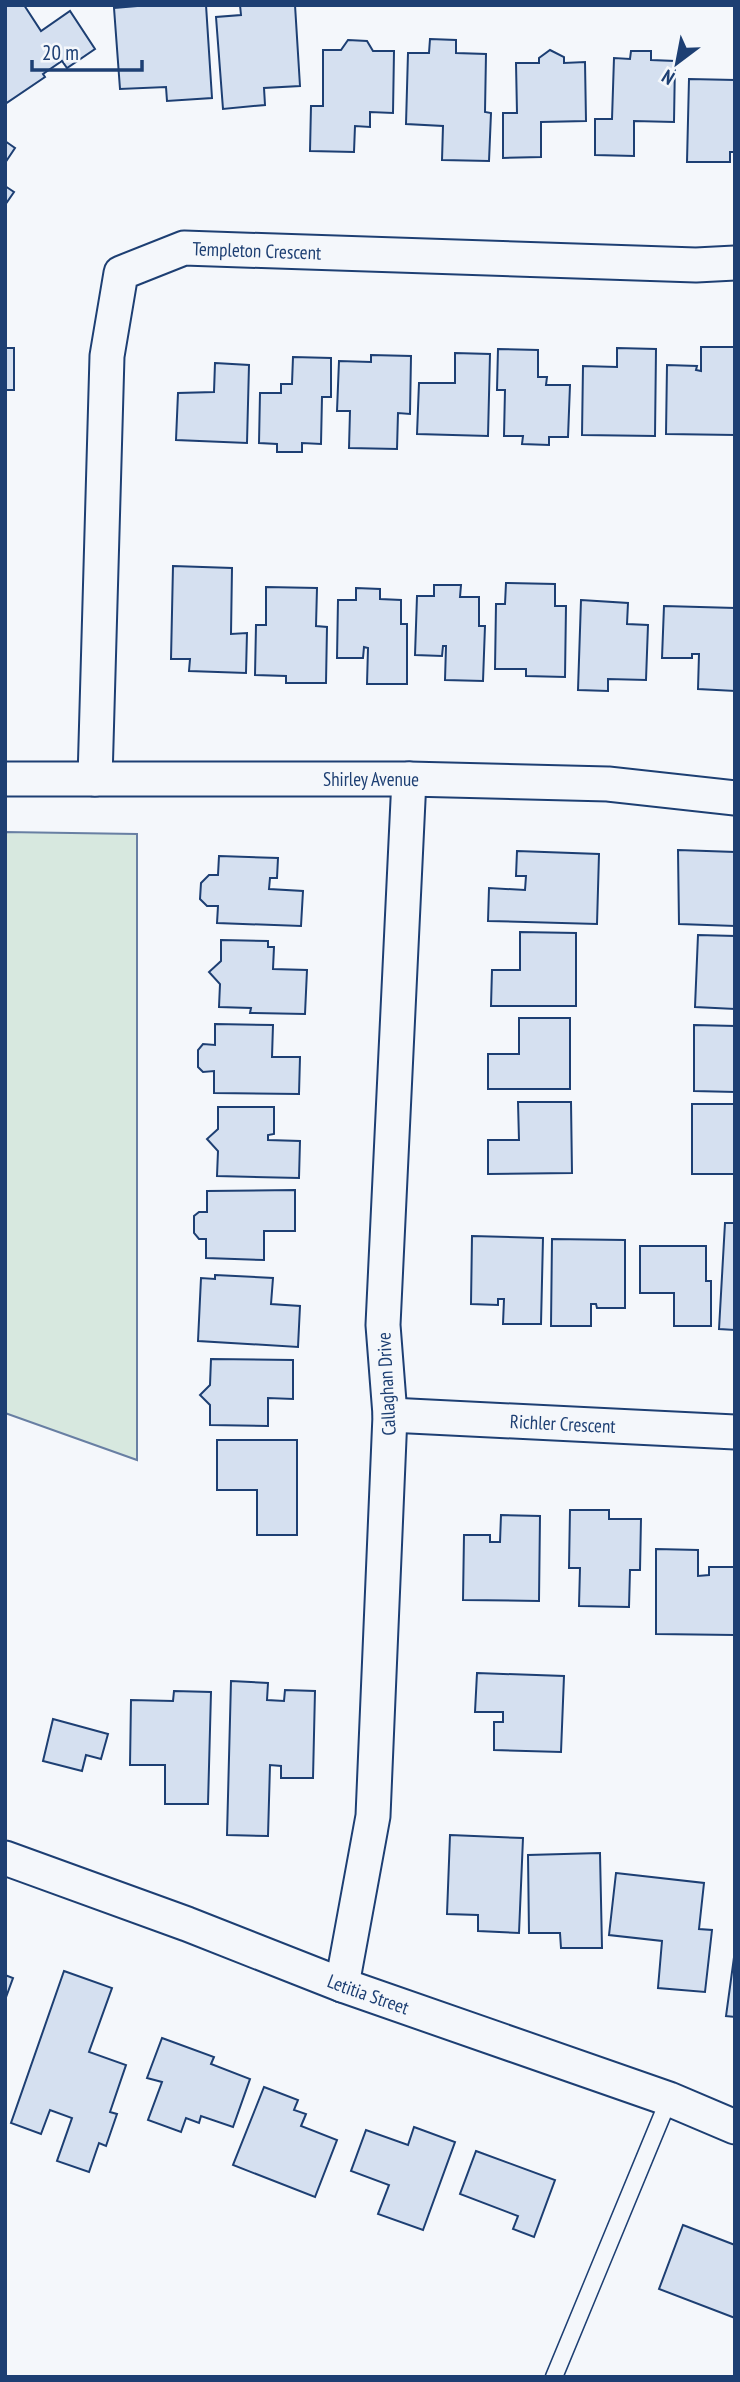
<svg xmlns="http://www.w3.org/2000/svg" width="740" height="2382" viewBox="0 0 740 2382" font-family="'PT Sans Narrow',sans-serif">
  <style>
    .green { fill: #d7e8df; stroke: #687fa3; stroke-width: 2 }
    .building { fill: #d5e0f0; stroke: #1d3f73; stroke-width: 2 }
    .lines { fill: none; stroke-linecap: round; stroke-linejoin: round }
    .lane-casing { stroke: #1d3f73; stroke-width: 19 }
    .street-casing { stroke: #1d3f73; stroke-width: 37 }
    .lane { stroke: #f4f7fb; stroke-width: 16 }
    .street { stroke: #f4f7fb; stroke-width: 33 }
    .labels { text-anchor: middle; stroke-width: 5; stroke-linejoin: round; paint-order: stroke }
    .street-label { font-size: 19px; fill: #1d3f73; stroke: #f4f7fb }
  </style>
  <rect width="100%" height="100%" fill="#f4f7fb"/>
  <polygon class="green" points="5,832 137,834 137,1460 5,1413"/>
  <g class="building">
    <polygon points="5,5 24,5 41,31 70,11 95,49 67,68 62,61 43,74 45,77 5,104"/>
    <polygon points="149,5 206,5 212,98 167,101 166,87 120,89 114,8"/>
    <polygon points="240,5 295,5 300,86 264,88 265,105 223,109 216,17 241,15"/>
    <polygon points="430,39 456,40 456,53 486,54 485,112 491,113 489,161 442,160 443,126 406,124 408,53 429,53"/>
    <polygon points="348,40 367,41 373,51 394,51 393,113 370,112 370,127 355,126 354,152 310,151 311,106 323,106 323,50 341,50"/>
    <polygon points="550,50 564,57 564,63 585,62 586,121 541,122 541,157 503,158 503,113 517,113 516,63 539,63 539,58"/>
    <polygon points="631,51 651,51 651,60 675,61 674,122 634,121 634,156 595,155 595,119 612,119 614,58 630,59"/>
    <polygon points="689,79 735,80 735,152 730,152 730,162 687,162"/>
    <polygon points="5,141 15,148 5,163"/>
    <polygon points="5,186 14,192 5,205"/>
    <polygon points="701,347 735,347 735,435 666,434 667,365 697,366 696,370 701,371"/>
    <rect x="5" y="348" width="9" height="42"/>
    <polygon points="617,348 656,349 655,436 582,435 583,366 617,367"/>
    <polygon points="498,349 538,350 538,377 547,377 546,385 570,385 568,437 549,437 549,445 522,444 523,436 504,436 505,390 497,390"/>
    <polygon points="455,353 490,354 488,436 417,434 419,383 455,383"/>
    <polygon points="371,355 411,356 410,414 398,413 397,449 349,448 350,411 337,411 339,361 371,362"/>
    <polygon points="293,357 331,358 331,397 322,397 321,444 302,443 302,452 277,452 277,444 259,443 260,393 281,393 281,384 292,384"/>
    <polygon points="215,363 249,365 247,443 176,440 178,393 214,392"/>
    <polygon points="173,566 232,568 231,634 247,633 246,673 189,671 190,659 171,659"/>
    <polygon points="506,583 555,584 555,606 566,606 565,677 526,676 526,669 495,669 496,604 505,604"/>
    <polygon points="434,585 461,585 460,597 479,597 479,626 485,626 483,681 445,680 446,646 443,646 442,656 415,655 417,596 434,596"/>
    <polygon points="266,587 317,588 316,626 327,627 326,683 286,683 286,676 255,675 256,625 266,625"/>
    <polygon points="356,588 380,589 380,599 401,600 401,624 407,624 407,684 367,684 368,648 364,647 363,658 337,658 338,600 356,600"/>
    <polygon points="581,600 628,603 627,624 648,625 646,680 608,679 608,691 578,690"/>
    <polygon points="664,606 735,608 735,691 698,689 699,654 692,654 692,658 662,658"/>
    <polygon points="678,850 735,852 735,926 679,924"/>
    <polygon points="517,851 599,854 597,924 488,921 489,888 525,890 526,876 516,876"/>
    <polygon points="219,856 278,858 277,878 270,878 269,889 303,891 301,926 217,923 218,906 207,906 200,899 201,883 209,875 218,875"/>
    <polygon points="520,932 576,933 576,1006 491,1006 492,970 520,970"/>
    <polygon points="698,935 735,936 735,1009 695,1007"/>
    <polygon points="221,940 268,941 268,947 274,947 273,969 307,970 305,1014 250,1013 251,1008 219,1007 220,984 209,972 221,961"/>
    <polygon points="519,1018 570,1018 570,1089 488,1089 488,1054 519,1054"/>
    <polygon points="215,1024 273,1025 272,1057 300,1057 299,1094 214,1093 214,1071 203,1072 198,1067 198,1050 203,1044 215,1045"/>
    <polygon points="694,1025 735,1026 735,1092 694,1091"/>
    <polygon points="518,1102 571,1102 572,1173 488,1174 488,1140 519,1140"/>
    <rect x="692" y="1104" width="43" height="70"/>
    <polygon points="218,1107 274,1107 274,1134 268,1135 268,1140 300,1141 299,1178 217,1176 218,1151 207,1139 218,1129"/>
    <polygon points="295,1190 295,1231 264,1231 264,1260 206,1258 206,1239 199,1239 194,1233 194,1216 199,1212 207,1212 207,1191"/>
    <polygon points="725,1223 735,1223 735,1330 719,1329"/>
    <polygon points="472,1236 543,1238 541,1324 503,1324 504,1299 498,1299 498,1305 471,1304"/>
    <polygon points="552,1239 625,1240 625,1308 597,1308 596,1304 591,1304 591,1326 551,1326"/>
    <polygon points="640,1246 706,1246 706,1281 711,1281 711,1326 674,1326 674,1293 640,1293"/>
    <polygon points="215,1275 273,1278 271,1304 300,1306 298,1347 198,1341 201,1278 215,1279"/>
    <polygon points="211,1359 293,1360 293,1399 268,1398 268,1426 210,1425 210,1405 200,1395 210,1385"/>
    <polygon points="217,1440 297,1440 297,1535 257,1535 257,1490 217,1490"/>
    <polygon points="570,1510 609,1510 609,1519 641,1519 640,1570 630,1570 629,1607 579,1606 580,1568 569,1568"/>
    <polygon points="501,1515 540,1516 539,1601 463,1600 464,1535 490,1535 490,1542 500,1542"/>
    <polygon points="656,1549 698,1550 698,1576 709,1575 709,1567 734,1567 734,1635 656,1634"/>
    <polygon points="477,1673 564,1676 561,1752 494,1750 494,1722 503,1722 503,1712 475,1712"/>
    <polygon points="231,1681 268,1683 267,1700 284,1701 285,1690 315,1691 313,1778 281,1778 281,1766 270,1765 268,1836 227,1835"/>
    <polygon points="174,1691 211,1692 208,1804 165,1804 165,1765 130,1765 131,1700 173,1701"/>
    <polygon points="53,1719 108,1734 101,1759 86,1755 82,1771 43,1761"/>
    <polygon points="450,1835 523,1838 519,1933 478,1931 478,1915 447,1914"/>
    <polygon points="600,1853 602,1948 561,1948 560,1933 529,1933 528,1855"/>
    <polygon points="616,1873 704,1883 699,1929 712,1930 705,1992 658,1988 662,1941 609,1935"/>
    <polygon points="735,1950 735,2017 726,2016"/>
    <polygon points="64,1971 112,1988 89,2052 126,2065 110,2112 117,2114 106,2146 99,2143 89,2172 57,2161 72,2118 50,2110 41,2134 11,2123"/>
    <polygon points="5,1975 13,1978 5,2000"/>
    <polygon points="162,2038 214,2057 211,2064 250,2079 233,2127 201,2116 199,2123 186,2118 181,2132 148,2120 162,2082 147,2078"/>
    <polygon points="264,2087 298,2100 294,2110 306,2114 301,2126 337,2140 315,2197 233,2165"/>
    <polygon points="414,2127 455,2142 423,2230 378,2214 389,2185 351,2171 366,2130 408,2145"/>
    <polygon points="476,2151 555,2180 534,2237 513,2229 518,2216 460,2194"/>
    <polygon points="683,2225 735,2245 735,2318 659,2289"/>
  </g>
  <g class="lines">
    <g class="lane-casing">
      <polyline id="lane" points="554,2377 669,2099"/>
    </g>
    <g class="street-casing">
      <g id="street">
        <path id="s1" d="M5 779H409L608 784 735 798"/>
        <path id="s2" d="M95 779 107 356 121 273 184 248 696 265 735 263"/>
        <path id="s3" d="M390 1415 735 1432"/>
        <path id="s4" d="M5 1858 187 1924 342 1985 669 2099 735 2127"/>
        <polyline points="342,1985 373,1816 390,1415 383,1325 409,779"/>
      </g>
    </g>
    <use href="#lane" class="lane"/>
    <use href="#street" class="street"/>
  </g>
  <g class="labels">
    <g class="street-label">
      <text dy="7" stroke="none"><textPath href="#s2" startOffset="648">Templeton Crescent</textPath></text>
      <text dy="7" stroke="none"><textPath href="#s1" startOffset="366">Shirley Avenue</textPath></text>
      <text transform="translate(386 1384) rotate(-93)" y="7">Callaghan Drive</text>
      <text dy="7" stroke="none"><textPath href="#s3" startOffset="173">Richler Crescent</textPath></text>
      <text dy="7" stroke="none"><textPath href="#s4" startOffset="388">Letitia Street</textPath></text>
    </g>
  </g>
  <rect width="740" height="2382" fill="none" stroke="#1d3f73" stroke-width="14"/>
  <g transform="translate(677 63) rotate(212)" stroke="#f4f7fb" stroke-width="5" paint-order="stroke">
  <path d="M0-5L12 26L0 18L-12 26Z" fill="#1d3f73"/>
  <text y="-10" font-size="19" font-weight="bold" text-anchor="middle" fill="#1d3f73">N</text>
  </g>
  <path d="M32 60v10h110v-10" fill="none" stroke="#1d3f73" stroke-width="3.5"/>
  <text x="42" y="60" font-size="21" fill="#1d3f73" stroke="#f4f7fb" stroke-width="5" paint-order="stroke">20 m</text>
</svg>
